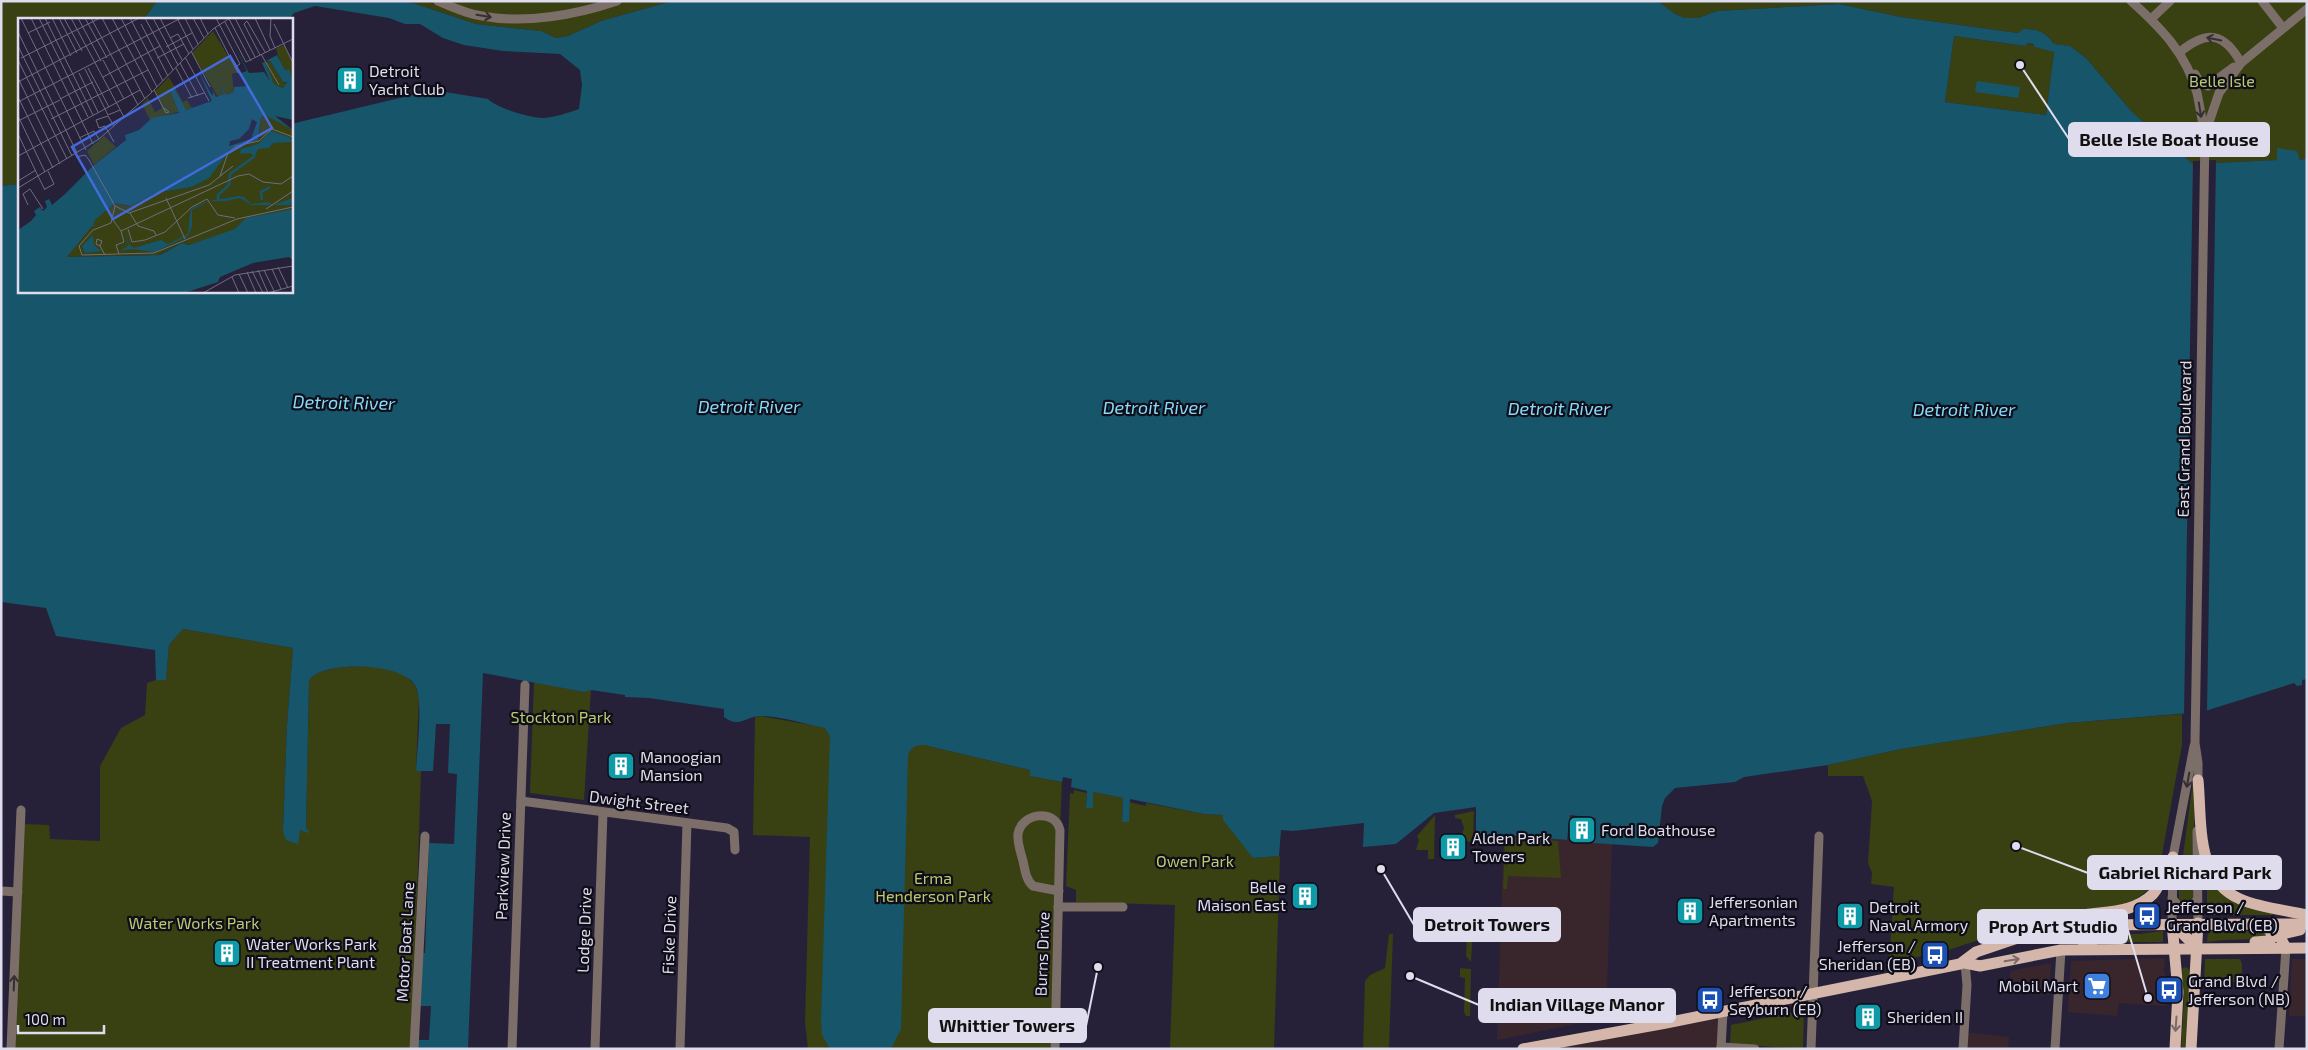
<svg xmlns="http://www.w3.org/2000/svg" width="2308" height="1050" viewBox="0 0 2308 1050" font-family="'Exo 2',sans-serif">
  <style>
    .commercial { fill: #39262d }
    .green { fill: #394012 }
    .water { fill: #17556a; fill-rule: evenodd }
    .pier { fill: #262139 }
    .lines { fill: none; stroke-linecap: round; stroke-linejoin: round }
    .minor { stroke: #7c6e68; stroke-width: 9 }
    .major { stroke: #d4b7aa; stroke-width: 11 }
    .oneway { stroke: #352f33 }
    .oneway2 { stroke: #7b6a68 }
    .labels { text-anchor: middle; stroke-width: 4.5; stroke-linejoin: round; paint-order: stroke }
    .poi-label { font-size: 16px; fill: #dfdced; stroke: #0f0d17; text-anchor: start }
    .park-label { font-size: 16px; fill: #baca70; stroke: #0f0d17 }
    .street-label { font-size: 16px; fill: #dfdced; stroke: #0f0d17 }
    .water-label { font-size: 18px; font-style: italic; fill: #86dafb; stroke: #0f0d17 }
    .inset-river { fill: none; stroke: #17556a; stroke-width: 2.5 }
    .inset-road { fill: none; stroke: #706c81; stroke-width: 1 }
    .view { fill: #446adc; fill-opacity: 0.15; stroke: #446adc; stroke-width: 2.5 }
    .inset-edge { fill: none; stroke: #dfdced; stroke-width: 2.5 }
    .leader { fill: none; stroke: #dfdced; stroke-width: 2 }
    .callout-dot { fill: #dfdced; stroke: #0f0d17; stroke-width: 2 }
    .callout { fill: #dfdced; stroke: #dfdced; stroke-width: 2 }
    .callout-label { font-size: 18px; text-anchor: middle; font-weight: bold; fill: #111 }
  </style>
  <rect width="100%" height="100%" fill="#262139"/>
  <g class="commercial">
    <polygon points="1570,815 1596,818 1593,843 1612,844 1606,1018 1497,1040 1504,835 1567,840"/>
    <polygon points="2165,958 2164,973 2169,980 2166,1006 2119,1003 2117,1016 2068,1012 2071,961"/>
    <polygon points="2292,959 2307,959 2307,1016 2289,1016"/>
    <polygon points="2051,963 2049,995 2010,993 2010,971"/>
    <polygon points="1723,1011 1721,1049 1523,1049"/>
    <polygon points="1964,1032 2009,1037 2008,1049 1963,1049"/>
  </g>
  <g class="green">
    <polygon points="1,1 157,1 144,19 19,19 19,184 1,186"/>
    <polygon points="407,1 672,1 601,21 568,36 556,38 541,31 476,24"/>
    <path d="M1658 1H2307V158L2300 160 2297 155 2277 149V160L2193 164 2132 112 2086 58 2070 46 2054 44C2046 32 2038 29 2023 29L2018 33 1901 17 1839 4 1717 11 1698 18H1685L1675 14Z"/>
    <polygon points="1954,36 2024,46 2027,43 2054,52 2046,115 1945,102"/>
    <path d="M183 629 293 648 287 725 283 831 306 829 309 681C318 664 374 664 393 670 401 672 410 679 415 685L419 697 416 770 421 771 412 1049H15L24 824 49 825 50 839 100 841V766L121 728 145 715 147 683 156 680H166L169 645Z"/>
    <polygon points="534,682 584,692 591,689 584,800 530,793"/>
    <polygon points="2182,714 2182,745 2159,871 2149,889 2135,900 2121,905 2069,911 1942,952 1889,963 1894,887 1871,884 1872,873 1868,863 1872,801 1863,776 1828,776 1828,765 1901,749 2067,723"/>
    <polygon points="760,716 924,745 1030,770 1030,776 1062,782 1050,1049 808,1049 805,1022 810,837 753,835 755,717"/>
    <polygon points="2193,781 2195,782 2193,900 2189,905 2182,904 2179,900 2179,885"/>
    <polygon points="1074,790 1087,793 1086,808 1093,792 1123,798 1122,821 1129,822 1129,802 1146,806 1146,803 1204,814 1223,815 1253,858 1280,856 1274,1049 1170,1049 1175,905 1076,902 1076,890 1066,886 1070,793 1074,794"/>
    <polygon points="1474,811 1473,843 1464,840 1462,834 1464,828 1461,819 1455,818 1455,815"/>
    <polygon points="1435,815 1434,859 1428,859 1428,850 1416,850 1419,840 1417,836"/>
    <polygon points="1505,837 1558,841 1561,878 1508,876 1507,889 1503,889"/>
    <polygon points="2207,871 2212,881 2273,911 2272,915 2209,915 2207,905"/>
    <polygon points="1465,910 1474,910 1471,962 1466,956 1468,919 1464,918"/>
    <polygon points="2163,931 2163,942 2092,942 2088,939 2092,934 2140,934"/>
    <polygon points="2208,931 2263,931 2267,933 2264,939 2224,940 2207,942"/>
    <polygon points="1389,934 1393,934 1389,1049 1363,1049 1365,981 1370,975 1385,968"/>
    <polygon points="2205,959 2240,959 2242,964 2242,973 2236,975 2234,982 2204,981"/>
    <polygon points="2185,967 2189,969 2190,974 2185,1049 2181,1049 2184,1000 2182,969"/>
    <polygon points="1460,968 1471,969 1470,1016 1466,1016 1464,1012 1465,978 1460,977"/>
    <polygon points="1804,1010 1803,1049 1730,1044 1731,1025"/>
  </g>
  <g class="water">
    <path d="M157 1H407L476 24 541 31 556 38 568 36 601 21 672 1H1658L1675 14 1685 18H1698L1717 11 1839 4 1901 17 2018 33 2023 29C2038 29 2046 32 2054 44L2070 46 2086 58 2132 112 2193 164 2277 160V148L2297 151 2300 160 2307 158V679L2302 680V685L2297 686 2294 683 2202 712 2067 723 1901 749 1828 765 1744 777 1735 782 1675 788 1665 798 1662 806 1658 843 1653 847 1593 843 1596 818 1570 815 1567 840 1504 835V838L1476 837V807L1434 813 1396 844 1363 847 1364 823 1293 831 1281 830 1279 856 1253 858 1223 820V815L1204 814 1130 799 1129 822H1122L1123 798 1093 792V808H1086L1087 791 1071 787 1072 779 1063 777 1062 782 1030 776V770L924 745C916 745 911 747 908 755L901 1029 891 1049H830L822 1035 821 1020 830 736 825 728C806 724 777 715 758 716 744 718 739 728 724 717V709L649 698 625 697V695L591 690 584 692 483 673 468 1049H417V1040H429L431 1006H418L420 953H425L429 843 454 844 457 774 448 773 450 724H436L433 771H416C417 750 423 704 416 687 405 662 320 660 309 681L306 828 309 831 308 833 300 830 298 844 286 840 283 831 287 725 293 648 183 629 169 645 166 680H156L155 650 56 636 46 608 1 602V186L19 184V291H291V124L433 90 488 99C495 107 531 119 544 118 555 117 568 113 579 109L582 85 580 70 560 54 503 51 464 45 443 38 420 24H405L389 18 315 6 294 13 289 19H144ZM1954 36 2025 46 2027 43 2033 44 2035 47 2054 52 2046 115 1945 102Z"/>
    <polygon points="1977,81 2020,87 2018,98 1975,92"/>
  </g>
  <polygon class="pier" points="2216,160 2207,713 2184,716 2193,161"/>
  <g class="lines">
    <g class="minor">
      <path d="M438 1C452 7 467 14 482 16 525 24 576 15 617 1"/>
      <path d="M2131 1C2161 28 2186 53 2197 93 2200 107 2202 121 2205 135L2195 743 2198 763V785"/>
      <polyline points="2262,1 2283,28"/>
      <polyline points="2151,19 2170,1"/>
      <path d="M2180 52C2207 30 2224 32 2241 63"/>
      <polyline points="2195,74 2200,83 2208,86 2234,67"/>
      <polyline points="2205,134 2219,93 2241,63 2307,9"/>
      <polyline points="521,801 727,828 734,832 735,850"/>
      <polyline points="2197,831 2198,923"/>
      <polyline points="1,891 18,892"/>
      <polyline points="2172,898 2178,906 2186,909 2192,906 2197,900"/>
      <polyline points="1058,907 1123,907"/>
      <polyline points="2172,923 2173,857 2194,746"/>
      <polyline points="1721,1047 1755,1049"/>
      <polyline points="11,1049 21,810"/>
      <polyline points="414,1049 425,836"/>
      <polyline points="512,1049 525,685"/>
      <polyline points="595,1049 603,812"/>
      <polyline points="680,1049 687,823"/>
      <path d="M1055 1049 1060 830C1055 808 1021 813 1018 834 1017 843 1021 853 1023 861 1025 870 1026 880 1033 886L1059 891"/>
      <polyline points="1721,1049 1723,1011"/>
      <polyline points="1811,1049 1819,836"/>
      <polyline points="1963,1049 1967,985 1965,963"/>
      <polyline points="2055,1049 2061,950"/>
      <polyline points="2279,1049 2286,948"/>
    </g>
    <g class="major">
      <path d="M2198 780C2202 821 2195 880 2240 899 2260 908 2285 910 2307 915"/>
      <path d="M2057 923C2087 907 2127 920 2153 894 2163 883 2164 868 2173 857"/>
      <polyline points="2172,923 2178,992 2175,1049"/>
      <polyline points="2172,923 2197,948"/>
      <polyline points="2255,942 2268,941 2272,938 2270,930 2260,925"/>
      <polyline points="2286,948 2281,939 2282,934 2300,930"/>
      <polyline points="2094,949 2083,942 2083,935 2089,931 2104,931"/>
      <polyline points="1965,963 1980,966 2061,950 2307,948"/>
      <polyline points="1523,1049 1666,1023 1960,964 1976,952 2041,930 2070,925 2307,924"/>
      <polyline points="2191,1049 2198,923"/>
    </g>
  </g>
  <defs><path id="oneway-shaft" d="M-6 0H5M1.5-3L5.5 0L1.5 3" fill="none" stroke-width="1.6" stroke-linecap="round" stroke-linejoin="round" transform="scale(1.25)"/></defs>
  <g class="oneway">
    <use href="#oneway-shaft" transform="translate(484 16) rotate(9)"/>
    <use href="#oneway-shaft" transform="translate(2214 39) rotate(-169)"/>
    <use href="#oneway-shaft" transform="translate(2200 110) rotate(81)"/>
    <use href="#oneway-shaft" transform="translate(2188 780) rotate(100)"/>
    <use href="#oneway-shaft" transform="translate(14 983) rotate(-88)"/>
  </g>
  <g class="oneway2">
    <use href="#oneway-shaft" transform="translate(2012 960) rotate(-10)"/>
    <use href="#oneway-shaft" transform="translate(2176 1024) rotate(94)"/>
  </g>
  <defs>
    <g id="building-square" transform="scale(1.4375)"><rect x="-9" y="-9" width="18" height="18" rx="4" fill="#0f9aa8" stroke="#0f0d17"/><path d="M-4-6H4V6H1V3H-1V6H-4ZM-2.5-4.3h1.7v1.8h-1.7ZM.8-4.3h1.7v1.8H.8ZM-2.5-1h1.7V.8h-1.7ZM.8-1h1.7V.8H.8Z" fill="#fff"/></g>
    <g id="bus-square" transform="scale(1.4375)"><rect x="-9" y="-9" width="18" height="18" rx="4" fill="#1a4fb4" stroke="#0f0d17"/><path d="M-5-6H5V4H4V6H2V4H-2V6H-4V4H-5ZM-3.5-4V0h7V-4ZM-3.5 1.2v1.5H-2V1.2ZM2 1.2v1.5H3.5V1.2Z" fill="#fff"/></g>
    <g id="supermarket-square" transform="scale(1.4375)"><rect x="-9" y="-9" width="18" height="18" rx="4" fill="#3f7fe0" stroke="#0f0d17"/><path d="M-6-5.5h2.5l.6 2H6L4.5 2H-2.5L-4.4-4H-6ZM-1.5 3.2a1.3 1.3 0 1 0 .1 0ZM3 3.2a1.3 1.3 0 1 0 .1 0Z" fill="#fff"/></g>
  </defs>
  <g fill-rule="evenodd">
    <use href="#building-square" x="350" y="80"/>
    <use href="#building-square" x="621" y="766"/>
    <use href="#building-square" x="1582" y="830"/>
    <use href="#building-square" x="1453" y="847"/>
    <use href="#building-square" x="1305" y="896"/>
    <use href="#building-square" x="1690" y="911"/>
    <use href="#building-square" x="1850" y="916"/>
    <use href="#bus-square" x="2147" y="916"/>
    <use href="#building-square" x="227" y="953"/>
    <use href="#bus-square" x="1935" y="955"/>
    <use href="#supermarket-square" x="2097" y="986"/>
    <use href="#bus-square" x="2169" y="990"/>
    <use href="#bus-square" x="1710" y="1000"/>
    <use href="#building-square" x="1868" y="1017"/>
  </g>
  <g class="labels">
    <g class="poi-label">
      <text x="369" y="77">Detroit<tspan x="369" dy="18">Yacht Club</tspan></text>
      <text x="640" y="763">Manoogian<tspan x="640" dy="18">Mansion</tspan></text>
      <text x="1601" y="836">Ford Boathouse</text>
      <text x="1472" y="844">Alden Park<tspan x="1472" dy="18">Towers</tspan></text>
      <text x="1286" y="893" text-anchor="end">Belle<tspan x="1286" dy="18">Maison East</tspan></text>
      <text x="1709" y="908">Jeffersonian<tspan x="1709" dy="18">Apartments</tspan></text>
      <text x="1869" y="913">Detroit<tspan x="1869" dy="18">Naval Armory</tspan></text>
      <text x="2166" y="913">Jefferson /<tspan x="2166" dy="18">Grand Blvd (EB)</tspan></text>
      <text x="246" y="950">Water Works Park<tspan x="246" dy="18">II Treatment Plant</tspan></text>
      <text x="1916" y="952" text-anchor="end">Jefferson /<tspan x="1916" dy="18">Sheridan (EB)</tspan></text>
      <text x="2188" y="987">Grand Blvd /<tspan x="2188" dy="18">Jefferson (NB)</tspan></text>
      <text x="2078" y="992" text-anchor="end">Mobil Mart</text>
      <text x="1729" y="997">Jefferson /<tspan x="1729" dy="18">Seyburn (EB)</tspan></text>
      <text x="1887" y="1023">Sheriden II</text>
    </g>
    <g class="park-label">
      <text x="2222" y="87">Belle Isle</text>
      <text x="561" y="723">Stockton Park</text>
      <text x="1195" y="867">Owen Park</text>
      <text x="933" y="884">Erma<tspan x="933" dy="18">Henderson Park</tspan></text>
      <text x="194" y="929">Water Works Park</text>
    </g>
    <g class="street-label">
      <text transform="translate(2184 439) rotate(-89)" y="6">East Grand Boulevard</text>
      <text transform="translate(639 802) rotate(7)" y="6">Dwight Street</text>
      <text transform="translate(503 866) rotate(-88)" y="6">Parkview Drive</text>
      <text transform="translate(584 930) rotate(-88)" y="6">Lodge Drive</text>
      <text transform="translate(669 935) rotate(-88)" y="6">Fiske Drive</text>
      <text transform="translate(405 942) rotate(-87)" y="6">Motor Boat Lane</text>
      <text transform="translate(1042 954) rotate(-88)" y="6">Burns Drive</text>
    </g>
    <g class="water-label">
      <text transform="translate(344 403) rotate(1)" y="6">Detroit River</text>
      <text x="749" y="413">Detroit River</text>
      <text x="1154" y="414">Detroit River</text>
      <text x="1559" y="415">Detroit River</text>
      <text x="1964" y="416">Detroit River</text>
    </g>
  </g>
  <g transform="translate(18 18)">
    <rect width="275" height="275" fill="#262139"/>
    <path d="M195 13 220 54 214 56 216 74 208 77 200 65 206 76 200 79 174 35ZM266 27 275 46V63L270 51 267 53 260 38 258 30ZM252 43 265 64 269 65 265 70 256 66 245 45ZM151 59 165 84 169 82 174 90 132 102 124 86 130 80 137 94 144 90 137 73ZM250 96 275 112V191L197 219 171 227 164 225 141 237 49 239 77 202 97 185 111 188 109 183 116 180 118 185 111 188 114 187 138 175 174 169 190 160 212 132 241 120 243 99ZM86 118 98 129 76 147 69 133Z" fill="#394012"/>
    <path d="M214 24 231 55 246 54 252 63 244 45 247 44 256 66 265 70 269 64H265L252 43H248L259 37 267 52 271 51 275 63V102L257 98 275 112 247 97 243 99 240 122 212 132 191 160 174 169 138 175 113 188 97 185 77 202 75 207 78 208H74L49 239 142 237 164 225 171 227 217 211 228 200 275 191V242L271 239 235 245 202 259 200 264 166 275H0V212L13 203 18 197 16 193 22 189 25 193 29 189 27 183 31 181 34 187 47 176 75 148 108 122 107 117 121 112 134 100 161 95 152 71 157 72 168 92 194 83 179 50 192 74 195 78V73L198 79 206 76 200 63 208 77 216 74V69L230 68 223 55 229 53ZM234 101 239 104 233 121 211 128 212 123 221 121 231 111ZM253 113 271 119 275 124 255 125 251 130 240 131 237 138 232 135 222 136 223 131 240 126ZM221 178 226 179 233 186 250 184 255 187 275 180 272 186 275 187H233L222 180 208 183H191L174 192V208L170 218 137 234 113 231 102 233 110 228 108 213 111 227 116 230 143 222 150 226 170 216 172 197 173 192 176 189 190 183ZM75 217 76 227 83 233 67 235 64 228Z" fill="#17556a" fill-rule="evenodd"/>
    <path class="inset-river" d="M244 182 243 174 252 169M200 183V177L211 167 212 156 237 138"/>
    <path class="inset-road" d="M3 0 68 132M13 0 75 126M21 0 70 99M27 0 75 97M34 0 53 38M41 0 59 35M46 0 64 33M53 0 106 99M60 0 83 43M67 0 89 40M73 0 120 87M84 0 127 81M94 0 134 74M103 0 139 69M112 0 145 63M127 0 155 52M135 0 160 47M142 0 164 42M159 0 175 31M167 0 180 26M175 0 186 20M182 0 190 16M198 0 222 46 217 49M217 0 237 39M237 0 252 32M253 0 252 18 257 30M211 1 233 43M207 4 228 44 275 21M123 6 150 58M256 6 275 45M197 10 220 55M0 14 59 135M10 15 32 4M152 20 160 16 171 36M0 28 54 138M148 29 174 15M173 33 192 69M243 36 261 67M242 37 226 6 229 3 247 34M167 39 191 83M3 40 82 0M139 40 166 26M0 42 49 141M85 42 106 81M162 45 180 78M70 50 91 89M158 50 174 80M67 51 90 97 102 92M61 55 80 94M85 59 142 28M0 60 42 146M0 64 121 0M136 72 148 95 151 94 146 90M0 79 35 150M170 80 186 75M42 81 75 64M0 84 163 0M0 98 27 154M33 101 130 52M0 103 42 82M96 108 90 98 78 102 81 110 87 108 96 124M0 116 20 158M61 120 76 113 81 121M0 138 122 72M58 139 67 137 72 143M71 142 97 188 111 195 191 167 215 148M20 158 27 172M202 158 210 135 218 128 241 123 254 111 275 119M0 163 18 152M0 170 81 121 132 76 195 11 212 0M27 171 36 166 30 153M148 180 167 221M10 187 5 176 12 171 25 191M97 188 93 205 75 212 61 228 64 237 136 235 219 201 275 189M248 191 275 173M112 195 120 208 136 213 138 217M95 202 103 213 106 224 98 227 101 236M110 211 114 224 127 222 147 214 174 189 189 181 200 197 217 200M103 213 220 158 231 156 245 164 263 166 275 158M82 228 84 223 79 221 78 226 82 228 87 237M260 249 270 270M254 251 263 271M240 252 250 275M246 252 257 275M234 253 245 275M229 254 238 275M221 256 230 275M214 259 221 275M185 275 217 257 275 248M250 275 275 268"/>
    <path class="view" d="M212 38 254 110 95 201 54 129Z"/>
    <rect width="275" height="275" class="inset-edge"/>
  </g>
  <path class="leader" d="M2020 65L2069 139M2016 846L2088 873M1381 869L1414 925M2148 998L2127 927M1410 976L1479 1005M1098 967L1086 1026"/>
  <g class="callout-dot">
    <circle cx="2020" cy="65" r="5"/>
    <circle cx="2016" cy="846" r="5"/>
    <circle cx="1381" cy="869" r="5"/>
    <circle cx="2148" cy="998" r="5"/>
    <circle cx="1410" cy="976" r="5"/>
    <circle cx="1098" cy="967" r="5"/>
  </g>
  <g class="callout">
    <rect x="2069" y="123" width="200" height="33" rx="5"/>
    <rect x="2088" y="856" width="193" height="33" rx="5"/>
    <rect x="1414" y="908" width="146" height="33" rx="5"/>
    <rect x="1978" y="910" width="149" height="33" rx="5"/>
    <rect x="1479" y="989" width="196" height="33" rx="5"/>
    <rect x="929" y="1009" width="157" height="33" rx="5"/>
  </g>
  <g class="callout-label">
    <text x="2169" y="146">Belle Isle Boat House</text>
    <text x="2185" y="879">Gabriel Richard Park</text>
    <text x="1487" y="931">Detroit Towers</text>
    <text x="2053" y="933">Prop Art Studio</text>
    <text x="1577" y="1011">Indian Village Manor</text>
    <text x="1007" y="1032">Whittier Towers</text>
  </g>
  <rect width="2308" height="1050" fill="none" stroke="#dfdced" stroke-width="5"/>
  <path d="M18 1025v8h86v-8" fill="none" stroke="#dfdced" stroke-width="2.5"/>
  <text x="25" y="1025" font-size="15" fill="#dfdced" stroke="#0f0d17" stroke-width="4" paint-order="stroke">100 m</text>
</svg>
